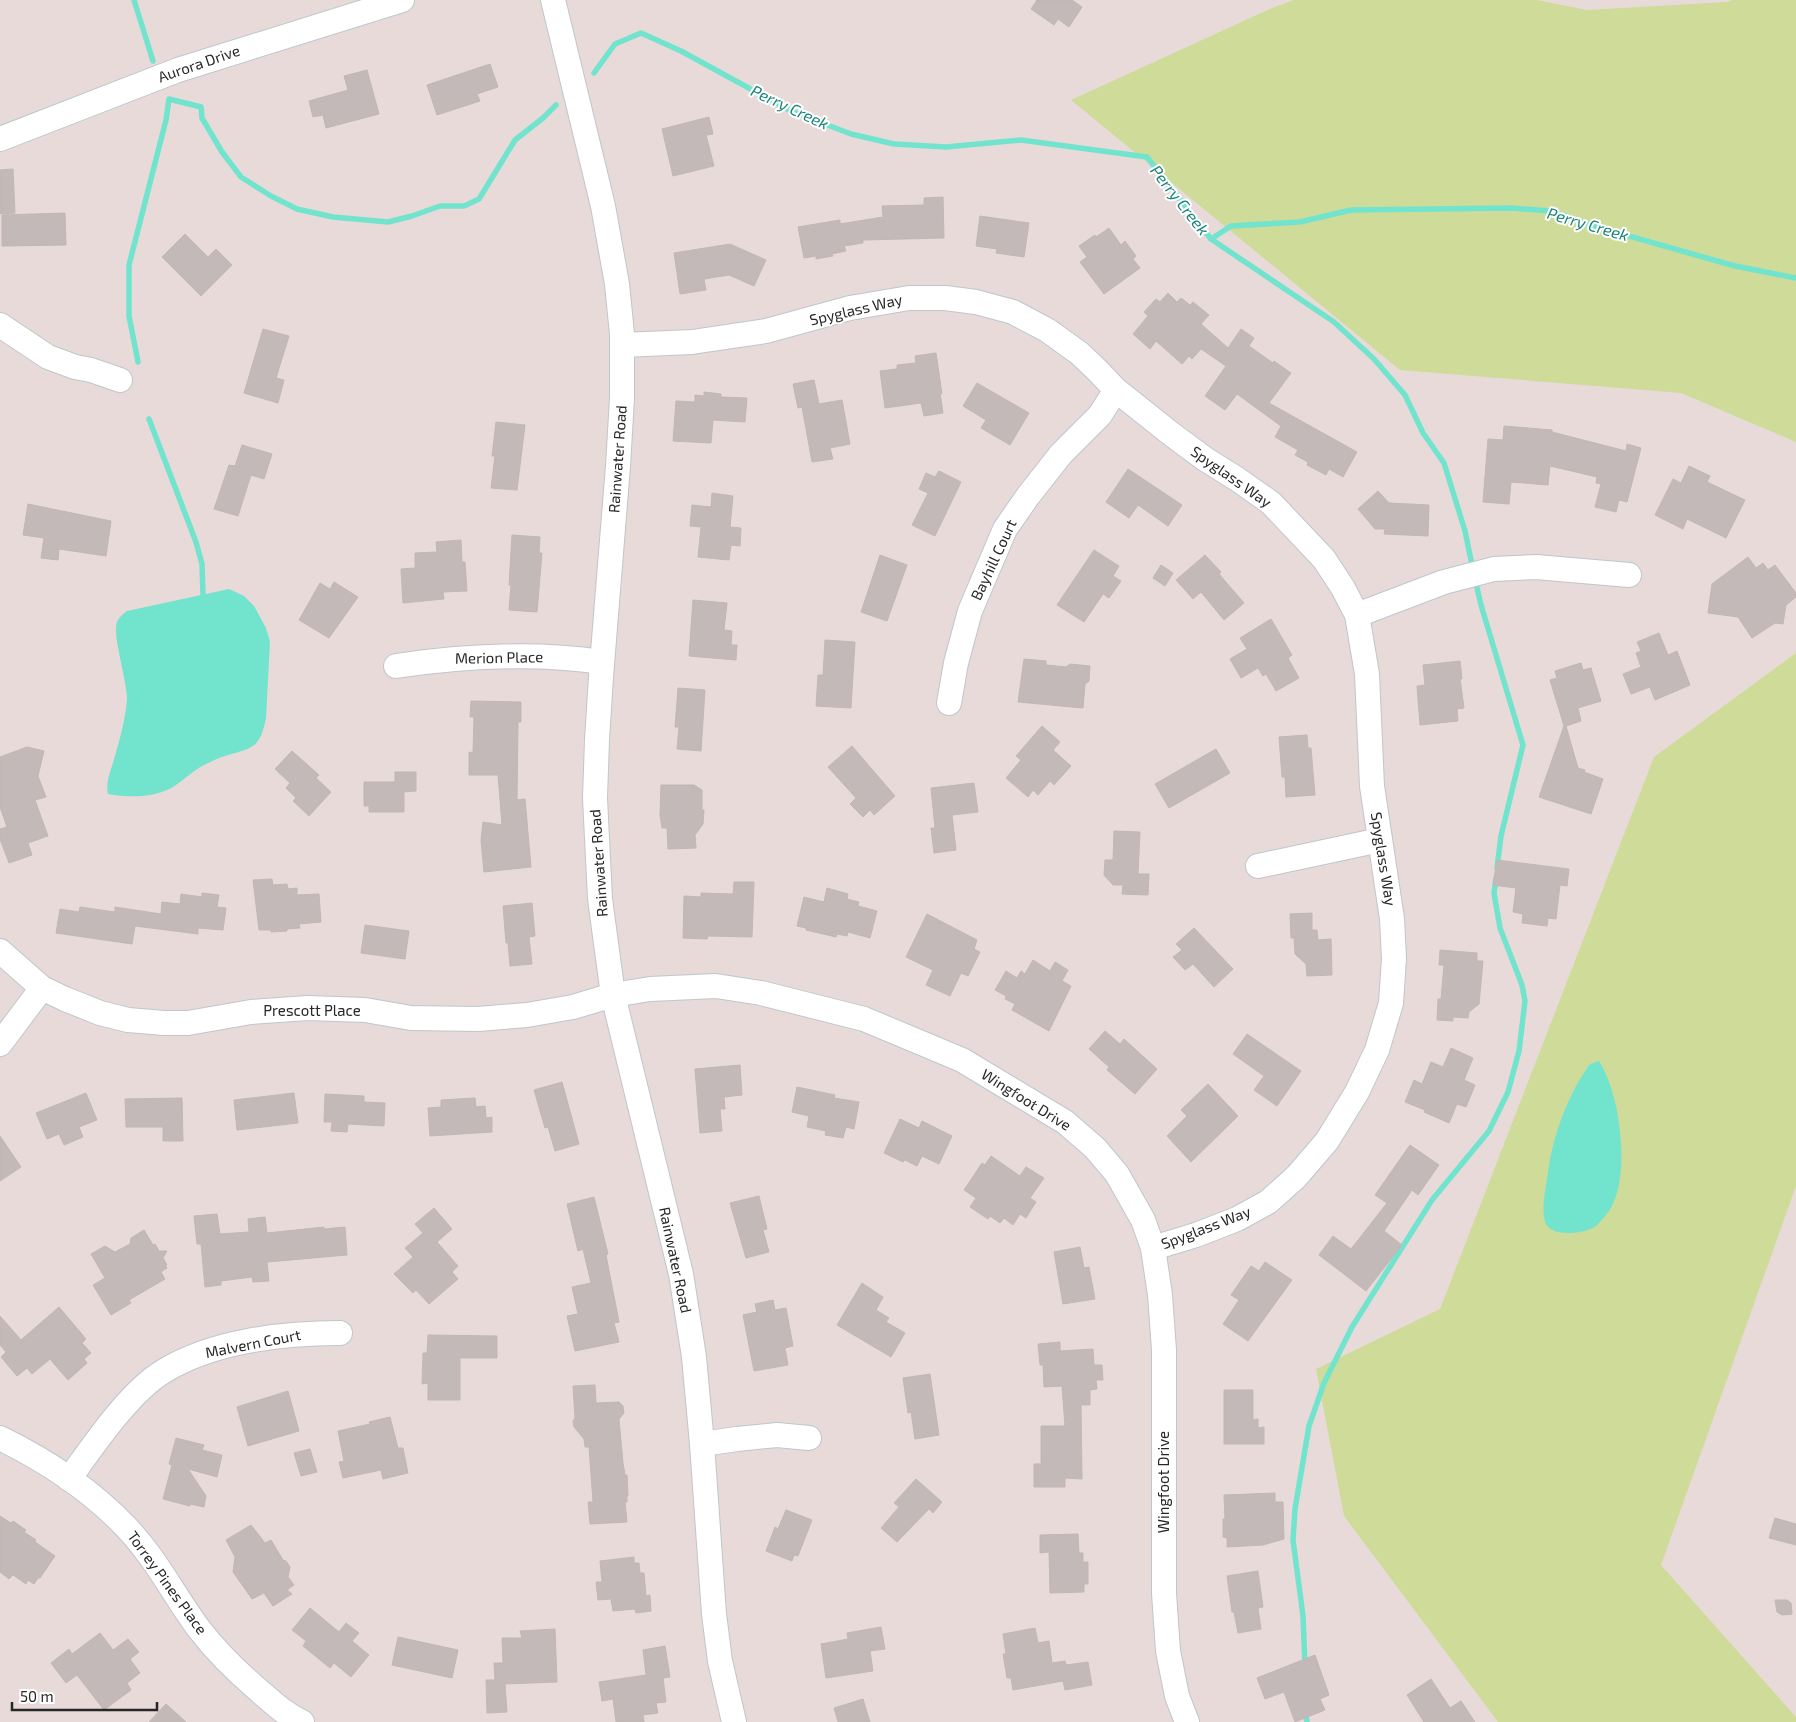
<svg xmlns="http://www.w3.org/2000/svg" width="1796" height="1722" viewBox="0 0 1796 1722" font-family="'Exo 2',sans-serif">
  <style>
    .green { fill: #cfdb99 }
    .water { fill: #72e4cd }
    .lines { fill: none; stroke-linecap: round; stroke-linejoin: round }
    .stream { stroke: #72e4cd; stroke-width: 5.5 }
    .building { fill: #c3b9b8; stroke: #c3b6b3 }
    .minor-casing { stroke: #bdc7cd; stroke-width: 26 }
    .minor { stroke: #fff; stroke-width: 24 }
    .labels { text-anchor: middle; stroke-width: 4; stroke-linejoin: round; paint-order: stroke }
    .street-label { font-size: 15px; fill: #272727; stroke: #fff }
    .water-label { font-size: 16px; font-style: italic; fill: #178477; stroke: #fff }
  </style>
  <rect width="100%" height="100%" fill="#e8dad9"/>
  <g class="green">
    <polygon points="1294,0 1537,0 1587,10 1727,2 1732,0 1796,0 1796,442 1681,393 1400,370 1071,100 1272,8"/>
    <polygon points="1796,653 1796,1186 1661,1565 1796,1717 1796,1722 1498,1722 1344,1516 1316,1369 1440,1309 1654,757"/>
  </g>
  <g class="water">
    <path d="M229 589 244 596 254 606 266 628 270 642 266 718C260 749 252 748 225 756 218 758 211 762 204 765 194 770 185 779 176 785 157 798 130 798 108 794 105 782 112 768 115 756 120 739 126 716 127 699 127 680 112 635 117 622 119 617 123 614 127 611Z"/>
    <path d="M1599 1061C1620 1093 1631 1174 1611 1208 1607 1214 1601 1221 1596 1226 1586 1234 1550 1238 1545 1222 1541 1206 1546 1188 1548 1172 1553 1135 1568 1094 1590 1064Z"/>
  </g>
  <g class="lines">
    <g class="stream">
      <polyline points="134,0 153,61"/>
      <polyline points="594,73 615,44 641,33 681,51 791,111 851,134 894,144 946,147 1021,140 1147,157 1211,239 1334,322 1374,359 1405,395 1423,433 1444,463 1465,531 1473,570"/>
      <polyline points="1211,239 1231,226 1300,222 1351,210 1510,208 1552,211 1590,225 1735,266 1796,278"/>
      <polyline points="138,362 129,316 129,265 166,120 169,99 201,107 202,118 222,152 241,177 271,196 297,209 333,217 388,222 412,216 440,206 464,206 479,199 515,140 543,118 556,105"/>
      <polyline points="149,419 196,542 202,564 203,595"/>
      <polyline points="1475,579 1481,605 1523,745 1501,836 1497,868"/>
      <polyline points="1305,1667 1303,1616 1293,1540 1295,1509 1309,1426 1324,1383 1352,1327 1432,1200 1489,1131 1508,1092 1519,1051 1525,1001 1522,985 1500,928 1494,893 1496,879"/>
      <polyline points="1305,1711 1307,1722"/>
    </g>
  </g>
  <g class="building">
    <polygon points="1037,0 1072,0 1082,7 1069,27 1058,19 1054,25 1031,9"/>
    <polygon points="490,64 498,87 477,94 480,101 437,115 427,85"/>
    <polygon points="367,70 379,114 326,128 323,115 313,117 309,101 348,90 344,76"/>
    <polygon points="709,117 713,134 706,135 714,166 673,176 662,129"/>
    <polygon points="13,169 15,213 0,214 0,170"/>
    <polygon points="943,197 944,238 863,240 863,243 844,246 846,251 832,254 833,256 816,259 816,256 804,258 798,227 840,220 840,224 883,217 882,206 924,205 924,198"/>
    <polygon points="65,213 66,245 2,246 2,215"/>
    <polygon points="980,216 1029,223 1024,257 996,253 997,249 976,246"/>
    <polygon points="1109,228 1121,245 1125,241 1136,256 1133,259 1140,268 1104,294 1080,262 1087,257 1079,246 1095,235 1096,237"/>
    <polygon points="185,234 208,257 216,249 232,265 201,296 162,257"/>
    <polygon points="730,244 766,260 754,286 729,275 704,279 706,290 680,294 674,253"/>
    <polygon points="1168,293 1177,302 1181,298 1190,305 1193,302 1209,315 1201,324 1228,348 1241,329 1254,338 1249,346 1273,363 1274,361 1291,373 1269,403 1357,452 1343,477 1329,469 1326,475 1307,465 1308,462 1295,455 1298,450 1275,437 1281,426 1237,394 1225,410 1205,396 1226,366 1201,349 1192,359 1189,356 1182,364 1156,341 1150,349 1133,334 1148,316 1144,312 1156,299 1160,302"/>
    <polygon points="263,329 289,336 276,378 284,380 278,403 244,393"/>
    <polygon points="936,353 942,394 940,393 943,413 924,416 921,403 885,408 880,371 897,369 897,365 916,363 915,356"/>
    <polygon points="814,380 819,404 842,400 850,444 830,448 833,459 812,462 802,407 798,408 793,384"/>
    <polygon points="977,383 1029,413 1010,445 981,428 986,420 963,406"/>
    <polygon points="704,392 721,394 721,397 747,398 745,422 713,420 711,443 673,441 676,401 695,402 695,395 704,396"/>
    <polygon points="496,422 525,425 517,490 491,488 495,456 492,456"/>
    <polygon points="1504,426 1552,430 1552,432 1626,451 1627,444 1641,448 1627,502 1619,500 1616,512 1595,507 1601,484 1596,483 1597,477 1550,466 1548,485 1511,482 1509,504 1483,502 1488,439 1503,440"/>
    <polygon points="242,445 272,454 264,479 251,475 238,516 214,509 229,465 235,466"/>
    <polygon points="1689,466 1710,476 1707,482 1745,500 1726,538 1687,519 1683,529 1655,515 1673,479 1681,483"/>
    <polygon points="1128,469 1182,505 1168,526 1138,505 1129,518 1106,502"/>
    <polygon points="939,471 961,482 935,536 912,525 928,493 919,489 926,473 935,477"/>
    <polygon points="1378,491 1389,503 1429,505 1428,536 1384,534 1385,529 1375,529 1358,509"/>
    <polygon points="712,493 733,496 730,527 741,528 740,546 731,545 729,560 698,557 701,527 690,526 692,505 711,507"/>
    <polygon points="28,504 111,521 106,556 59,549 58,560 41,558 44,538 23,535"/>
    <polygon points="512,535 540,537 539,553 542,553 537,612 509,610 511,585 509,585"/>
    <polygon points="461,540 462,562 465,562 467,591 443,592 444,599 403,603 401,569 415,568 415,553 437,552 436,542"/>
    <polygon points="1094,550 1119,566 1113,576 1121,581 1109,598 1103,594 1084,622 1057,605"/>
    <polygon points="880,555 907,565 887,621 861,612"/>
    <polygon points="1205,555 1221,572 1219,574 1244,603 1224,620 1201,592 1193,599 1176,580"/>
    <polygon points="1748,557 1756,568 1763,563 1768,570 1775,565 1796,593 1796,597 1786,605 1783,624 1775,623 1752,638 1738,617 1708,613 1712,584"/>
    <polygon points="1161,565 1173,573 1165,586 1153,578"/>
    <polygon points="334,582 358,597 329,638 299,620 320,583 330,589"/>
    <polygon points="693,600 727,603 724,630 732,631 731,645 737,645 736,660 689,656"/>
    <polygon points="1271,619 1292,655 1288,658 1299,678 1276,691 1266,674 1263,676 1258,668 1241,678 1230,659 1247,649 1240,638"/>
    <polygon points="1659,633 1668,655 1677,651 1690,685 1655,700 1650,687 1631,694 1623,674 1641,667 1636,653 1641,651 1637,642"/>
    <polygon points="825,640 855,642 851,708 816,706 818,675 823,675"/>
    <polygon points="1024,659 1046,661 1046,665 1066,667 1070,664 1090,666 1089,681 1085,684 1083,708 1018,702"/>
    <polygon points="1460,661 1462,679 1460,679 1464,708 1457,709 1458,721 1420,725 1417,686 1425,685 1423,665"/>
    <polygon points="1581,663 1583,670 1591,668 1601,701 1578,708 1581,721 1566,726 1578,768 1585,770 1584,772 1603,779 1591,814 1539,797 1564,726 1550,680 1557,678 1555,671"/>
    <polygon points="678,688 705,690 701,751 677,749 679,727 675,727"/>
    <polygon points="471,701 521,702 521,722 518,722 517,800 525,799 531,867 484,872 481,840 483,822 502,825 498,775 469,775 469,752 473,753 474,717 470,717"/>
    <polygon points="1042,726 1060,742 1053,750 1071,766 1054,785 1050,781 1038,795 1033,790 1028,797 1006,778 1021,760 1016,756"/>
    <polygon points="1307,735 1308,748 1311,748 1315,795 1286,797 1285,777 1282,777 1279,737"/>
    <polygon points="852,746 895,796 874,815 870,810 863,817 850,804 856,798 828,767"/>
    <polygon points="27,747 44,751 38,776 46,797 35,800 48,836 28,843 32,855 9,863 0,839 0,829 7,827 0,807 0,757"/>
    <polygon points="1216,749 1230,773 1169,808 1155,784"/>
    <polygon points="292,751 319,775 316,778 331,792 309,816 293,801 296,798 286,788 290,783 275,769"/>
    <polygon points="395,772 416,772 416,791 404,792 404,812 369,812 369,806 364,806 364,782 395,782"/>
    <polygon points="974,783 978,812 952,815 956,850 934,853 931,828 935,828 931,788"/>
    <polygon points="661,785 694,785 702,790 702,810 704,810 703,824 695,835 696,848 668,849 667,828 662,828 660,815"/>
    <polygon points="1114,831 1140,832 1138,874 1149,874 1148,895 1122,894 1123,885 1113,885 1104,875 1105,860 1113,860"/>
    <polygon points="1497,860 1569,869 1567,886 1560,885 1556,919 1548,918 1547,926 1522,923 1523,914 1513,912 1516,888 1493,885"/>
    <polygon points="272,879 273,885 287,884 288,889 297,888 297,895 319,894 321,922 299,924 300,928 287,929 287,931 271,932 271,930 259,930 253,880"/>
    <polygon points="734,882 754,882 752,937 708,936 707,939 683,938 684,896 701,897 701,893 733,894"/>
    <polygon points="827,888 848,894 847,899 859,902 858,906 877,911 870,938 848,932 847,936 837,934 836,937 806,930 806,928 797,926 804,897 824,902"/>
    <polygon points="202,893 219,895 217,907 226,908 223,930 198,928 198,934 135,926 132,944 56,933 60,909 79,912 80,907 115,912 115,907 161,914 162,902 180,904 181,894 202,897"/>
    <polygon points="532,903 535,936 529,937 532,964 510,966 508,943 506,943 503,906"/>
    <polygon points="1312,913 1312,930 1317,930 1318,940 1331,939 1332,975 1307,976 1306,964 1295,954 1294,938 1291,938 1290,914"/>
    <polygon points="927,914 977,940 974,949 980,952 968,976 961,973 950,996 926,985 933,970 906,957"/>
    <polygon points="365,925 409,931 405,959 361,953"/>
    <polygon points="1194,928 1233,969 1214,987 1193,964 1185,970 1173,957 1182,950 1176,944"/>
    <polygon points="1440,950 1477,953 1477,961 1483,961 1479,1004 1469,1012 1468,1018 1453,1017 1453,1021 1437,1020 1438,999 1441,999 1444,965 1439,965"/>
    <polygon points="1033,960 1050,971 1055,962 1068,970 1062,981 1071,986 1049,1031 1012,1010 1015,1004 1005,999 1006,996 995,990 1006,971 1017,978 1021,971 1025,974"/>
    <polygon points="1105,1031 1120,1044 1124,1039 1157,1069 1135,1094 1107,1070 1109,1067 1089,1049"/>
    <polygon points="1247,1034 1301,1071 1277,1106 1254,1090 1264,1076 1233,1054"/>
    <polygon points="1451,1048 1473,1058 1464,1080 1475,1085 1466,1107 1457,1104 1449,1123 1424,1112 1425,1110 1405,1102 1414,1080 1422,1084 1431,1062 1443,1067"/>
    <polygon points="740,1065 742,1095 724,1097 725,1109 720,1109 722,1131 700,1133 695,1069"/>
    <polygon points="562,1082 579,1144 555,1151 548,1127 545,1128 534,1090"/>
    <polygon points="1208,1084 1238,1116 1191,1162 1167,1136 1187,1116 1181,1110"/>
    <polygon points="797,1087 835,1095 834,1098 859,1102 854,1129 846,1127 843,1138 825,1135 826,1131 807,1127 809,1116 792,1112"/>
    <polygon points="86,1093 97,1120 79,1127 83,1137 64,1145 59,1134 47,1139 36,1113"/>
    <polygon points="294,1093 298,1123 237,1130 234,1100"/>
    <polygon points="325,1094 364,1096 364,1102 385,1103 384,1126 348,1124 347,1132 331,1131 332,1122 324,1122"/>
    <polygon points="182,1098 183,1141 163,1141 163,1127 126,1127 125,1099"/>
    <polygon points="475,1098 476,1107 485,1106 486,1118 492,1117 492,1132 430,1136 428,1108 441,1107 441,1100"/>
    <polygon points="900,1119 919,1128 922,1121 952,1136 939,1164 922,1156 917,1166 905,1160 903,1162 884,1153"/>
    <polygon points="0,1136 21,1167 0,1181"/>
    <polygon points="1410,1145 1439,1165 1418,1195 1412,1190 1384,1231 1402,1245 1366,1291 1319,1255 1333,1236 1351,1249 1387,1203 1375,1195"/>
    <polygon points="991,1156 1020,1176 1026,1167 1044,1178 1030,1198 1036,1202 1026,1218 1020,1214 1013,1225 1004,1218 1000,1223 990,1216 988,1219 970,1207 976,1198 964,1190 982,1163 985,1165"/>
    <polygon points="759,1196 767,1229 763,1230 769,1252 746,1258 730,1203"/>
    <polygon points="594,1197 608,1254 606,1255 619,1322 614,1323 619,1342 575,1351 567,1316 578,1314 572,1287 591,1283 583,1249 578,1251 567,1204"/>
    <polygon points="434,1208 452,1229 437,1242 458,1266 452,1272 458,1279 429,1304 416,1290 413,1293 394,1274 413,1257 405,1248 423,1233 415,1224"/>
    <polygon points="217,1214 220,1234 249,1232 248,1219 265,1217 267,1233 324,1227 324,1229 345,1227 347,1255 267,1262 269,1281 253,1282 252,1277 221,1281 221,1285 205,1287 201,1244 197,1244 194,1216"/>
    <polygon points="144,1230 153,1245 155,1244 159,1251 167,1251 163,1258 167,1265 165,1265 167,1268 161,1272 165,1279 129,1300 131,1303 111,1315 93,1285 105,1278 91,1254 105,1246 115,1252 130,1244 131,1238"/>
    <polygon points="1080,1247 1084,1268 1089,1267 1095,1299 1063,1304 1054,1252"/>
    <polygon points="1265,1262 1292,1280 1248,1341 1223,1324 1239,1300 1231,1295 1251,1266 1259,1271"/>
    <polygon points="862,1283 883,1297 876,1310 889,1318 886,1322 905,1333 891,1357 837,1325"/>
    <polygon points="773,1300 775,1310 786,1308 793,1346 785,1348 788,1365 754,1371 743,1315 757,1312 755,1304"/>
    <polygon points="59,1307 86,1339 82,1343 91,1353 84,1359 87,1363 68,1380 50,1359 32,1374 27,1368 17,1376 1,1357 6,1352 0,1345 0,1316 21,1340"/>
    <polygon points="428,1335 497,1336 497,1358 460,1358 460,1400 428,1400 428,1383 422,1384 423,1353 427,1353"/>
    <polygon points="1060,1342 1060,1351 1093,1349 1094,1365 1102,1365 1103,1380 1096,1380 1097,1389 1090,1390 1090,1405 1081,1405 1082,1479 1065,1478 1065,1487 1034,1487 1034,1464 1041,1464 1041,1426 1065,1426 1062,1386 1044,1387 1043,1365 1040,1365 1038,1344"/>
    <polygon points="930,1374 939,1435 915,1439 911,1412 908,1413 903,1378"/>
    <polygon points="595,1385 596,1403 619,1402 623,1406 624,1413 619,1419 623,1463 625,1475 627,1475 628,1496 627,1496 627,1502 625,1502 627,1522 590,1524 588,1502 593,1502 589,1447 585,1447 584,1439 574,1427 573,1421 575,1418 573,1386"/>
    <polygon points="1224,1390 1253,1390 1253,1420 1258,1419 1258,1428 1264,1427 1264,1444 1224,1444"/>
    <polygon points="288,1391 299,1431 248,1446 237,1407"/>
    <polygon points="390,1417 398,1448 403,1448 408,1473 383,1479 381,1470 343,1478 339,1462 344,1461 338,1431 370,1424 369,1422"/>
    <polygon points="176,1438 204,1445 202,1450 222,1455 217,1477 188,1469 206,1496 204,1507 190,1504 190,1506 163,1499 172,1465 169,1464"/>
    <polygon points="310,1449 317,1472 301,1476 294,1453"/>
    <polygon points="916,1479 942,1502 933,1513 929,1509 897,1542 881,1528 899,1507 894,1503"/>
    <polygon points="1275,1493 1275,1502 1283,1502 1284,1539 1263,1545 1227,1547 1227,1538 1223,1537 1223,1519 1225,1519 1224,1495"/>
    <polygon points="786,1510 812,1520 798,1556 794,1555 792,1561 766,1551 775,1527 778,1529"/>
    <polygon points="0,1516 11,1523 13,1521 26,1530 24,1532 36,1540 35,1542 55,1556 40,1578 38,1578 34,1584 28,1580 26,1584 13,1575 9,1579 0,1572"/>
    <polygon points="1775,1518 1796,1524 1796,1545 1769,1538"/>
    <polygon points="251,1525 265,1543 271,1540 283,1560 286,1561 290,1567 288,1577 294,1585 287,1590 292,1594 273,1606 264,1593 252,1599 233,1572 235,1557 226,1540"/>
    <polygon points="1078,1534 1079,1553 1083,1553 1083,1562 1088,1562 1088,1584 1084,1584 1084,1592 1050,1593 1049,1552 1040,1553 1040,1535"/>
    <polygon points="634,1557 634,1563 639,1563 640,1573 644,1573 646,1596 650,1595 651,1611 636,1613 635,1609 613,1611 611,1599 598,1600 596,1582 602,1582 600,1561"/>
    <polygon points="1258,1571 1263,1607 1258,1608 1261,1629 1238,1633 1234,1612 1232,1612 1227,1576"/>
    <polygon points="1775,1600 1787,1600 1791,1603 1792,1614 1782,1615 1777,1612"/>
    <polygon points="310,1608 339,1632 346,1623 359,1633 352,1641 369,1655 351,1677 334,1663 330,1668 303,1646 306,1641 292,1630"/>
    <polygon points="881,1627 885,1649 870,1651 873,1671 826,1678 821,1644 848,1639 847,1633"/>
    <polygon points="1035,1628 1038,1643 1049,1641 1052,1663 1065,1661 1066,1665 1088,1662 1092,1685 1065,1690 1063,1681 1013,1690 1011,1678 1007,1678 1003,1654 1006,1654 1003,1634"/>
    <polygon points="555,1629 557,1682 505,1684 507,1712 487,1713 486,1680 495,1680 494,1663 503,1663 502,1638 522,1638 520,1631"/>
    <polygon points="100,1633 113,1650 128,1639 139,1652 130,1659 140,1673 127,1683 131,1690 104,1710 77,1675 66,1683 51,1663 69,1649 72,1654"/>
    <polygon points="398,1637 458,1650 452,1678 392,1665"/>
    <polygon points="665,1646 670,1677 663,1678 666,1702 656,1703 658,1713 643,1715 644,1722 616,1722 613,1699 602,1701 599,1682 646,1675 643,1650"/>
    <polygon points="1315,1655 1329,1695 1320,1699 1325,1710 1295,1722 1284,1692 1265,1699 1257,1678"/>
    <polygon points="1431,1679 1450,1708 1461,1701 1475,1722 1424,1722 1407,1695"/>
    <polygon points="863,1699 870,1722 838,1722 834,1708"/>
    <polygon points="166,1704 186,1722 149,1722"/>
  </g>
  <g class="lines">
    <g class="minor-casing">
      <g id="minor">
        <polyline points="553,0 603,206 617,284 622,334 622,398 618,466 601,677 597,740 595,798 600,899 613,995 681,1274 694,1357 702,1444 714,1614 720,1661 734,1722"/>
        <polyline points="0,139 178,70 402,0"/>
        <polyline points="0,325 48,357 75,367 91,370 120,380"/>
        <polyline points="622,345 692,342 766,331 850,308 909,298 945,298 976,302 1013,312 1047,330 1079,353 1096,369 1116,390 1170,433 1205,459 1237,479 1271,503 1324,559 1343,588 1357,615 1367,674 1372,786 1392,919 1394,959 1391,1003 1377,1050 1357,1092 1327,1141 1296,1177 1268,1202 1237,1219 1196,1235 1153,1248"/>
        <polyline points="1357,615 1444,582 1494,569 1536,567 1629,575"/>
        <path d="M396 666C464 656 534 652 602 662"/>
        <polyline points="949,703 956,663 970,611 1005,529 1028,496 1061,454 1100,415 1116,390"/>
        <polyline points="1258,866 1380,840"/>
        <polyline points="0,951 42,988 65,999 100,1013 128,1020 164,1023 188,1023 251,1012 308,1008 365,1010 411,1018 478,1019 527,1015 573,1007 613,995 650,989 716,986 761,993 864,1019 962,1060 1065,1122 1095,1148 1117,1174 1143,1220 1153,1248 1160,1295 1164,1350 1164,1593 1168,1651 1177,1696 1187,1722"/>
        <polyline points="0,1044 42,988"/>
        <path d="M0 1438C47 1461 90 1489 126 1527 155 1557 174 1595 199 1629 216 1651 235 1670 256 1688 272 1702 283 1713 302 1722"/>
        <polyline points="702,1444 737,1439 777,1435 809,1438"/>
        <path d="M69 1479C93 1446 129 1392 164 1371 213 1341 283 1333 340 1333"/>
      </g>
    </g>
    <use href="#minor" class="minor"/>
  </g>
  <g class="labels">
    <g class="street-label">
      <text transform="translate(199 64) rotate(-19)" y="5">Aurora Drive</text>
      <text transform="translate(856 310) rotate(-13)" y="5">Spyglass Way</text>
      <text transform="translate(618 459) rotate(-86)" y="5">Rainwater Road</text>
      <text transform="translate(1231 477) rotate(35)" y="5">Spyglass Way</text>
      <text transform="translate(994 560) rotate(-65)" y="5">Bayhill Court</text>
      <text transform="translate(499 658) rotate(-1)" y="5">Merion Place</text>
      <text transform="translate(1383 859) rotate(81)" y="5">Spyglass Way</text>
      <text transform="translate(599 863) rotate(-94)" y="5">Rainwater Road</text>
      <text x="312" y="1016">Prescott Place</text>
      <text transform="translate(1026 1100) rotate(32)" y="5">Wingfoot Drive</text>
      <text transform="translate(1206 1228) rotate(-21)" y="5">Spyglass Way</text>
      <text transform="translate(675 1260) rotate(78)" y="5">Rainwater Road</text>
      <text transform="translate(253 1344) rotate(-11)" y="5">Malvern Court</text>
      <text transform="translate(1164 1482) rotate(-90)" y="5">Wingfoot Drive</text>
      <text transform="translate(167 1583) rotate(54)" y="5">Torrey Pines Place</text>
    </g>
    <g class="water-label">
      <text transform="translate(790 107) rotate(25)" y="6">Perry Creek</text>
      <text transform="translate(1180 200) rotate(52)" y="6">Perry Creek</text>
      <text transform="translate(1588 224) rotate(16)" y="6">Perry Creek</text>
    </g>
  </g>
  <path d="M12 1702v8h145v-8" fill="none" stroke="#272727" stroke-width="2.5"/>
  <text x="20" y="1702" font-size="15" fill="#272727" stroke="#ffffff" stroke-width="4" paint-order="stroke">50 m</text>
</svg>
